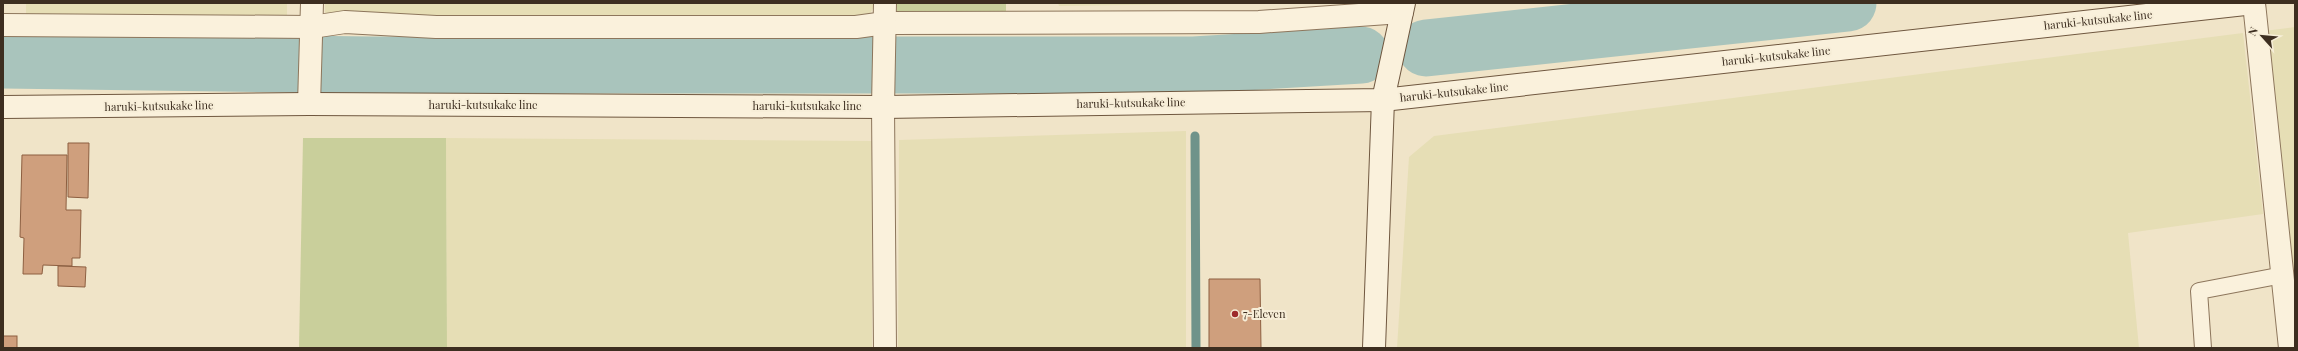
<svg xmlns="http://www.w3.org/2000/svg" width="2298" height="351" viewBox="0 0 2298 351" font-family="'Playfair Display',serif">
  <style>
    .farmland { fill: #e6deb5 }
    .green { fill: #c9cf9b }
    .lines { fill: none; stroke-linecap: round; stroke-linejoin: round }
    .stream { stroke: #6f938a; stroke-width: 9 }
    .river { stroke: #a9c4bc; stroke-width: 57 }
    .building { fill: #cf9f7d; stroke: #8d5f41 }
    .lane-casing { stroke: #8d765c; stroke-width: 18 }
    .street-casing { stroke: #8d765c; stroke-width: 24 }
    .secondary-casing { stroke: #6f573f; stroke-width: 24 }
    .lane { stroke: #faf1dc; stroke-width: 16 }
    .street { stroke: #faf1dc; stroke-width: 22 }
    .secondary { stroke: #faf1dc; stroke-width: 22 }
    .poi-dot { fill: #9e2a2b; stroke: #f7eed8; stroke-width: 1.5 }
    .labels { text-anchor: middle; stroke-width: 4; stroke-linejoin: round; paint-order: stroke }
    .street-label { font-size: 11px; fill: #3d2e20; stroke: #f7eed8 }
    .poi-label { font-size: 11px; fill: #3d2e20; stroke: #f7eed8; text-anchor: start }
  </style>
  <rect width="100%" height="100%" fill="#f0e4c8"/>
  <g class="farmland">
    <polygon points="26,3 287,3 287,19 26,18"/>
    <polygon points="325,3 876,3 876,4 868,16 325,15"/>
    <polygon points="1058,3 1264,3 1059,6"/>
    <polygon points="2295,27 2295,306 2264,31"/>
    <polygon points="2243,33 2263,214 2128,233 2139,348 1397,348 1409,157 1434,136"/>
    <polygon points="1186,131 1186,348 898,348 899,140"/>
    <polygon points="446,138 872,141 872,348 447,348"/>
  </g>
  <g class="green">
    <rect x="897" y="3" width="109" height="14"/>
    <polygon points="303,138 446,138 447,348 299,348"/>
  </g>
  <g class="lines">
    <g class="stream">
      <polyline points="1665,3 1667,22"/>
      <polyline points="1194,65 1194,82"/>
      <polyline points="1195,136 1196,348"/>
    </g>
    <g class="river">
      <polyline points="1426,48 1848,3"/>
      <polyline points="3,60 371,65 1194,65 1361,55"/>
    </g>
  </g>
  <g class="building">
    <polygon points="68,143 89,143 88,198 68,197"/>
    <polygon points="22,155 67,155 66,210 81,210 80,258 72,258 72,266 43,265 42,274 23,274 24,238 20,237"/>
    <polygon points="58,266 86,267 85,287 58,286"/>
    <polygon points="1209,279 1260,279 1261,348 1209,348"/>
    <rect x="3" y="336" width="14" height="12"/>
  </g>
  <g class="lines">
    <g class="lane-casing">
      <polyline id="lane" points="2203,348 2199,291 2283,275"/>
    </g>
    <g class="street-casing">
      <g id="street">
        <polyline points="2254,3 2290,348"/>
        <polyline points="3,25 312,27 345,22 436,27 856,27 885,23 1259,22 1402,12"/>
        <polyline points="309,104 312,3"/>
        <polyline points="885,348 883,107 885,3"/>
      </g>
    </g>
    <g class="secondary-casing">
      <g id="secondary">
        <polyline points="3,107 309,104 883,107 1383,100 2254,3"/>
        <polyline points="1374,348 1383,100 1404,3"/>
      </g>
    </g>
    <use href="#lane" class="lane"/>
    <use href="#street" class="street"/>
    <use href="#secondary" class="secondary"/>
  </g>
  <circle class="poi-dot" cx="1235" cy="314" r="4"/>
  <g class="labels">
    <g class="street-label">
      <text transform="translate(2098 20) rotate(-6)" y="4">haruki-kutsukake line</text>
      <text transform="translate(1776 56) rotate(-6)" y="4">haruki-kutsukake line</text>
      <text transform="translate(1454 92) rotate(-6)" y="4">haruki-kutsukake line</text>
      <text transform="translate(1131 103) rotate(-1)" y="4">haruki-kutsukake line</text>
      <text x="483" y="109">haruki-kutsukake line</text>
      <text transform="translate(159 106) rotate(-1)" y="4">haruki-kutsukake line</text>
      <text x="807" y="110">haruki-kutsukake line</text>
    </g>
    <g class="poi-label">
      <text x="1243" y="318">7-Eleven</text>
    </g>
  </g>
  <rect width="2298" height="351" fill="none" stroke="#3d2e20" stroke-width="8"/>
  <g transform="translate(2262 36) rotate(297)" stroke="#f7eed8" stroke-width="3" paint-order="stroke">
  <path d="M0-3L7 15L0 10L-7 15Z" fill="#3d2e20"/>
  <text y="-6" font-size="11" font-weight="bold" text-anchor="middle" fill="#3d2e20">N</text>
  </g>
</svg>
